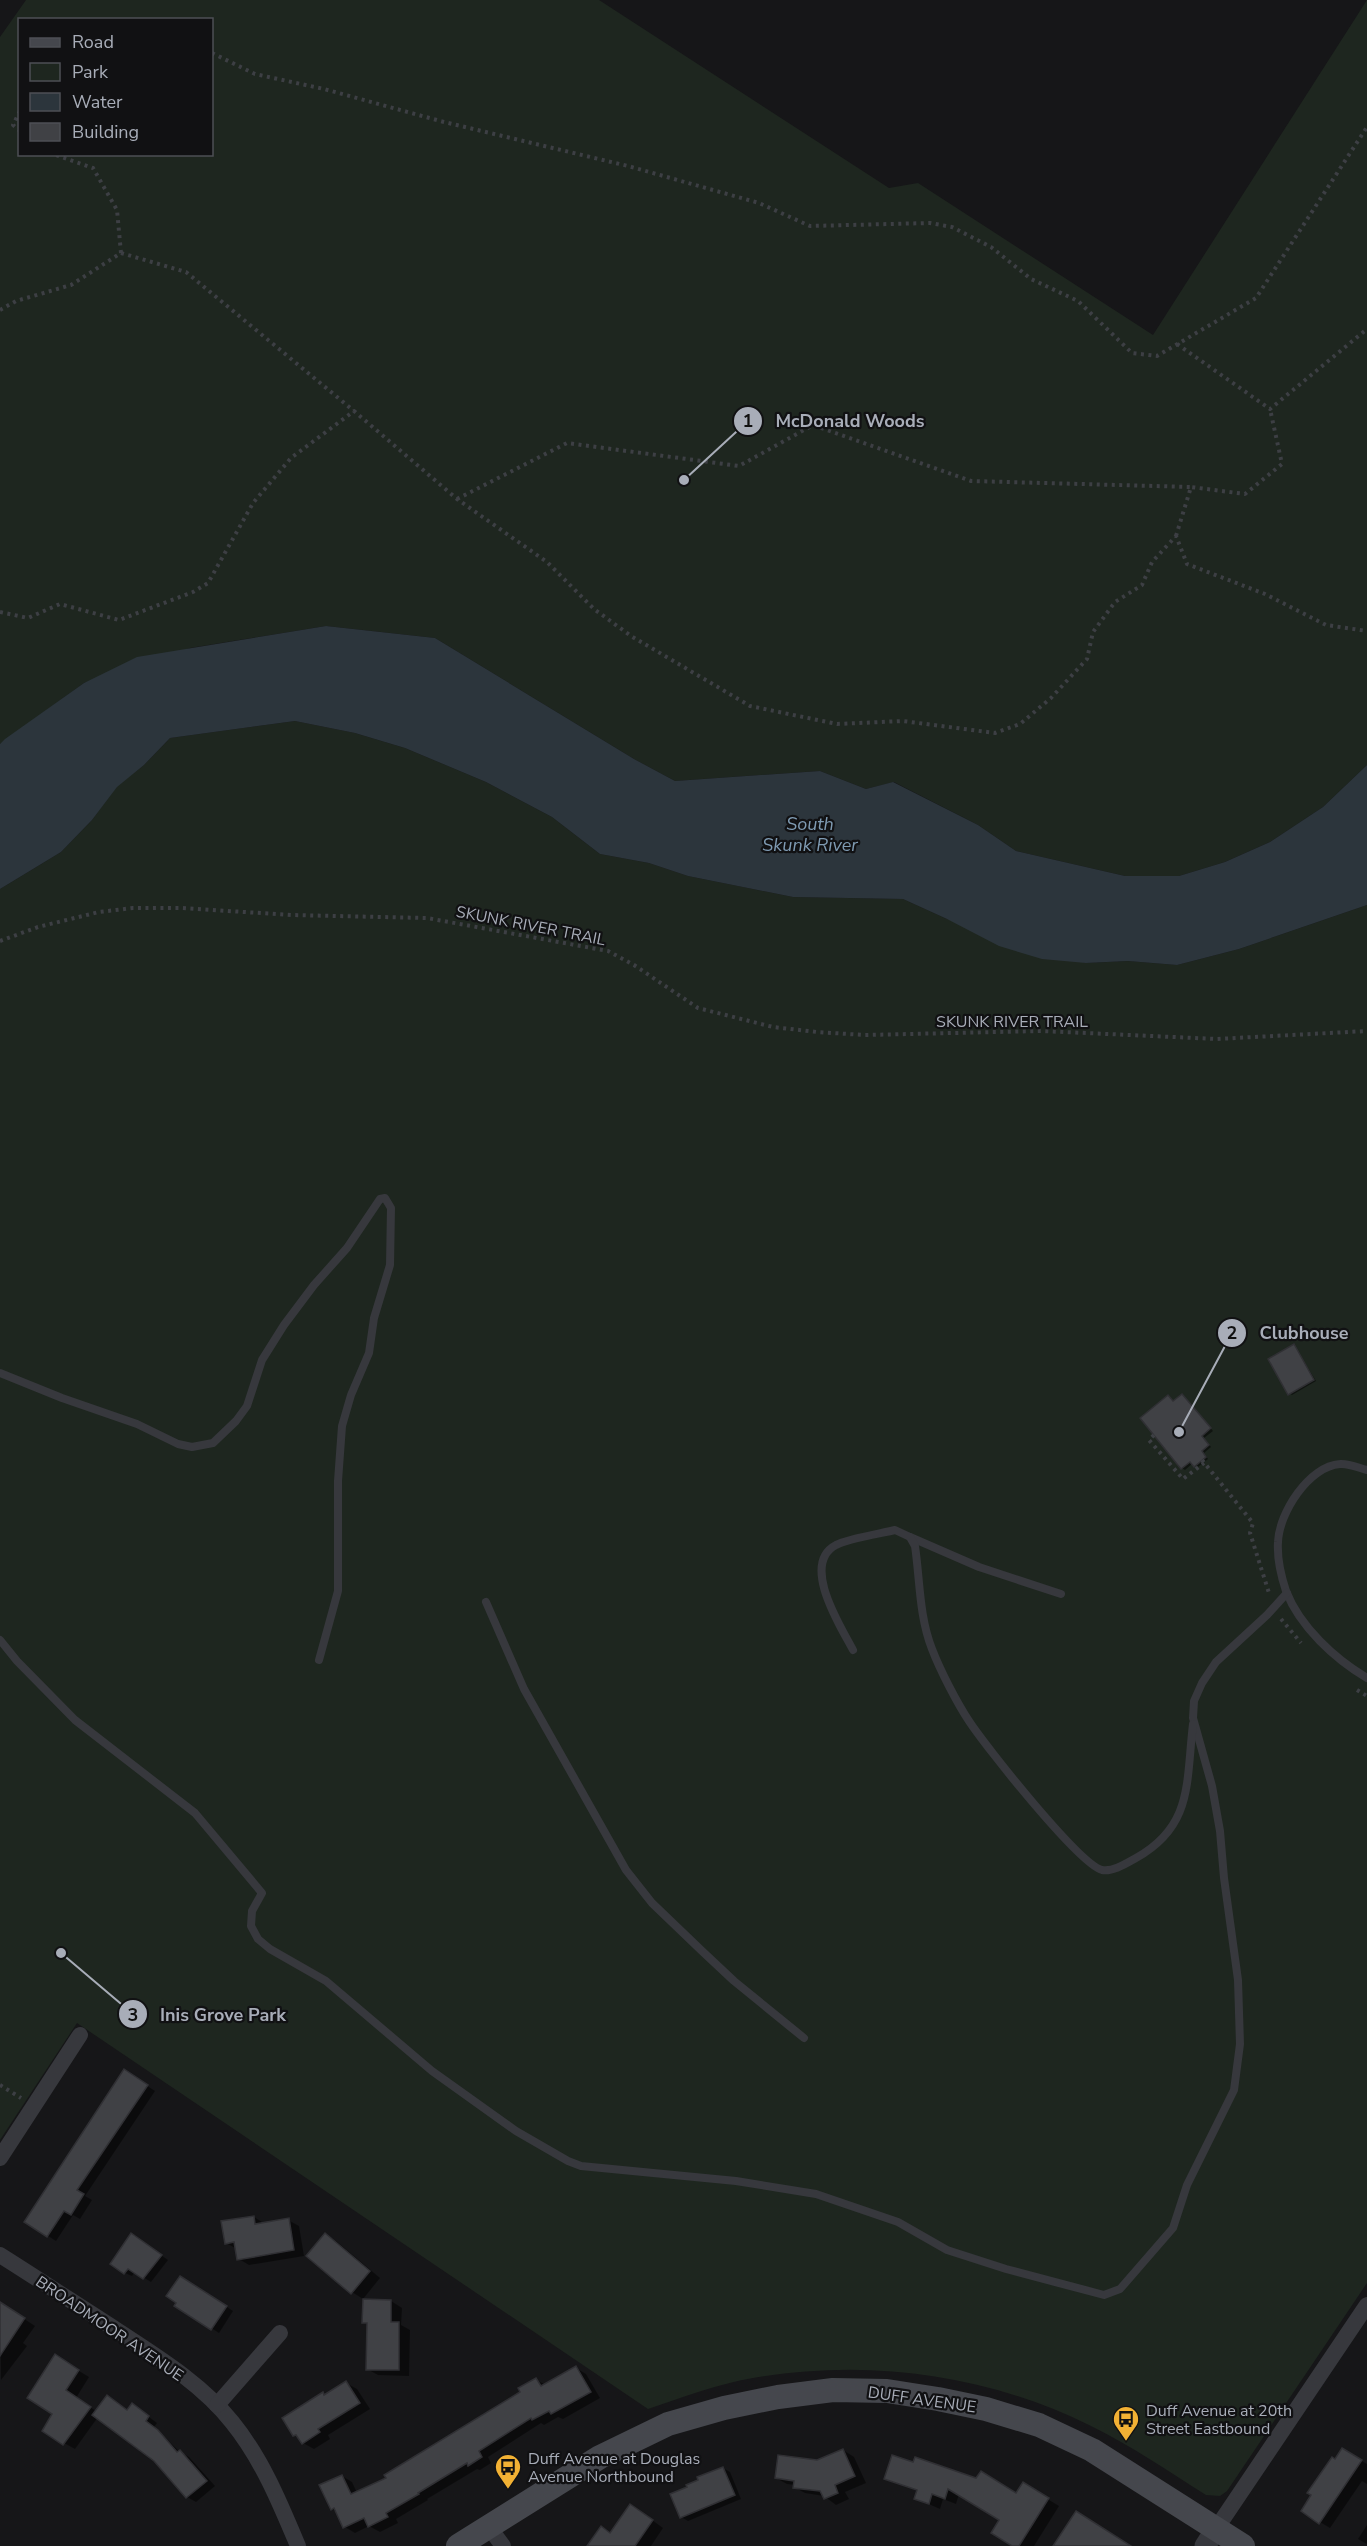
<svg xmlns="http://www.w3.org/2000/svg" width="1367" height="2546" viewBox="0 0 1367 2546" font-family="'Nunito Sans',sans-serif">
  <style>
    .green { fill: #1e261f; fill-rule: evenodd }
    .water { fill: #2c353c }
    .shadow { fill: #0007 }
    .building { fill: #404145; stroke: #303034; stroke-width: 1.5 }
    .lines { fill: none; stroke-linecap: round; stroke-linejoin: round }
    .path { stroke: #3d3f44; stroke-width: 4; stroke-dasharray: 3 4.5; stroke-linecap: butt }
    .service { stroke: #37383d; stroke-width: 8 }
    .minor { stroke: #37383d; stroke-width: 16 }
    .tertiary { stroke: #37383d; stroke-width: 21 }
    .secondary { stroke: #45474d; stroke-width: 24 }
    .labels { text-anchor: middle; stroke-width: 4.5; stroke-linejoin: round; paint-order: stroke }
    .street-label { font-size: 16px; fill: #a8adb8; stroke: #111113 }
    .poi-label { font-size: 16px; fill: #a8adb8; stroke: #111113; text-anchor: start }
    .water-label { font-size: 18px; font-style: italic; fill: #7f9bb3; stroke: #111113 }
    .leader { fill: none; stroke: #a8adb8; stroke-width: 2 }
    .callout-dot { fill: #a8adb8; stroke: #111113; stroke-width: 2 }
    .mark-label { font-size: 18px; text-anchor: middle; font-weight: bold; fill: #111 }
    .callout-label { font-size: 18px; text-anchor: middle; font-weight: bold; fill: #a8adb8; stroke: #111113; stroke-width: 4.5; stroke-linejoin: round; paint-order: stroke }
  </style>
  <rect width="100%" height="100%" fill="#161618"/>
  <g class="green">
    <path d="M26 0H599L889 188 918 183 1153 335 1367 0V765L1323 807 1270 842 1225 862 1179 876H1125L1016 851 978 825 894 782 866 789 820 771 675 781 634 759 435 638 326 626 190 648 84 683 0 744V37ZM20 20H212V154H20Z"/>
    <path d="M295 721 355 733 405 748 486 782 552 817 600 854 649 863 688 876 793 897 903 899 947 919 1086 963 1128 961 1177 965 1239 949 1367 905V2283L1227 2491 1220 2496 1206 2495C1168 2471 1130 2445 1089 2425 985 2374 868 2358 753 2378 718 2384 683 2397 648 2409L77 2023 0 2140V889L61 852 92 820 117 786 144 765 170 738Z"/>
  </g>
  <polygon class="water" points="326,626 435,638 634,759 675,781 820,771 866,789 893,782 978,825 1016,851 1125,876 1179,876 1225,862 1270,842 1323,807 1367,765 1367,905 1239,949 1177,965 1128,961 1086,963 1042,959 999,946 947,919 903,899 793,897 688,876 649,863 600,854 552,817 486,782 405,748 355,733 295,721 170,738 144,765 117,787 92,820 61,852 0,889 0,744 5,739 84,683 137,657"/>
  <g class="shadow">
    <polygon points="1294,1346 1316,1381 1292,1395 1289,1393"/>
    <polygon points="1182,1395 1213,1431 1204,1438 1211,1447 1204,1453 1208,1459 1198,1467 1193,1463 1185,1470 1182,1468 1174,1402"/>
    <polygon points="132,2076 155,2091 85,2196 92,2200 80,2219 73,2215 56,2241 26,2222"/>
    <polygon points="254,2217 265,2224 288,2220 299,2226 304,2256 249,2265 239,2259 237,2249 226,2243"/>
    <polygon points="325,2235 336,2241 380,2278 363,2299 352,2292"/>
    <polygon points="138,2239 168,2260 151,2282 135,2272 132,2276 125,2273"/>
    <polygon points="187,2281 233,2311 219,2333 176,2305"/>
    <polygon points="391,2301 402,2308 401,2325 410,2330 409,2376 378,2375 367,2369 368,2325 364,2322"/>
    <polygon points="0,2303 35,2326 23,2343 27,2346 1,2380"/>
    <polygon points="66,2363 89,2377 76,2398 96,2411 108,2397 128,2411 141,2411 157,2423 154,2427 180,2452 189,2457 215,2486 196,2502 187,2497 155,2460 98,2417 75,2449 64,2443 54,2414"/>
    <polygon points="576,2368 586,2374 600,2398 563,2419 558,2417 544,2425 541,2423 488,2457 491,2463 480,2470 477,2469 427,2499 428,2500 396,2519 398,2523 380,2532 369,2526 355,2533 345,2527 338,2513 332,2509 342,2476 352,2482 357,2493 388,2479 522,2393 536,2380 546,2385"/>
    <polygon points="346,2383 357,2389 370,2409 328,2435 330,2439 314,2449 303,2443 295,2435 323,2394 326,2395"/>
    <polygon points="843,2450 854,2457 866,2483 845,2492 849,2499 836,2505 824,2496 805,2493 794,2487 795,2485 787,2484 776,2478"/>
    <polygon points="1343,2450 1367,2464 1367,2484 1362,2481 1330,2528 1320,2522 1336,2461"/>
    <polygon points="723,2468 730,2472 741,2499 688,2521 681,2517"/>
    <polygon points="886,2478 1017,2494 1023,2484 1059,2506 1034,2546 1015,2546 1001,2519 959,2494 956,2504 943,2499 940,2509 915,2498 918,2491"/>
    <polygon points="641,2512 663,2528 651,2546 589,2546 611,2534"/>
    <polygon points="1367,2525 1367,2544 1358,2539"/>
  </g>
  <g class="building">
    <polygon points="1294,1344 1314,1380 1288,1395 1268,1359"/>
    <polygon points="1182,1394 1211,1428 1202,1436 1209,1445 1202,1451 1206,1457 1194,1467 1190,1462 1181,1469 1140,1418 1168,1395 1173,1401"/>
    <polygon points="124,2069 148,2085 77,2190 84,2194 71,2215 64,2211 47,2237 24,2222"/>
    <polygon points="254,2216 255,2224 289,2218 294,2250 237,2260 234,2242 225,2244 221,2221"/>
    <polygon points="131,2233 162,2255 143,2279 128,2269 124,2274 110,2264"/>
    <polygon points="325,2233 370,2271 351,2294 306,2256"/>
    <polygon points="180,2276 227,2306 211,2330 174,2306 176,2303 166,2296"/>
    <polygon points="363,2299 391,2300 391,2322 399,2322 399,2370 366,2370 367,2323 362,2323"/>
    <polygon points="0,2302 25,2318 0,2356"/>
    <polygon points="55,2354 79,2370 66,2390 91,2407 63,2445 42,2431 52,2414 27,2398"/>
    <polygon points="576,2366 591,2392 551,2414 549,2411 532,2420 531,2418 479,2451 482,2457 468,2466 467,2463 418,2493 419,2494 386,2513 388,2517 368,2527 364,2518 343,2528 334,2508 331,2510 319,2485 342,2475 351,2494 386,2478 384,2475 520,2392 518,2388 536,2378 541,2386"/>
    <polygon points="346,2381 360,2403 318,2429 320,2432 302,2444 296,2435 293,2436 282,2418 323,2392 324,2395"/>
    <polygon points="107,2395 127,2410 132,2403 149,2416 146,2421 158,2430 177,2452 180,2450 207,2481 186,2498 154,2461 92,2415"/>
    <polygon points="1342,2448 1362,2460 1319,2524 1301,2511 1311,2495 1307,2493 1332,2457 1335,2459"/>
    <polygon points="843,2449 855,2476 835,2485 838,2493 824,2499 820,2491 793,2488 794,2481 775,2478 778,2455 817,2460"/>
    <polygon points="892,2455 913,2462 915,2457 976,2478 981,2471 1016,2493 1023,2482 1049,2498 1019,2546 1012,2546 991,2533 999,2520 948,2489 945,2499 932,2494 929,2504 914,2499 917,2490 884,2479"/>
    <polygon points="723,2467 735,2495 680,2518 670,2494 687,2487 686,2485 698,2480 697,2477"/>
    <polygon points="630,2504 653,2520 635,2546 587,2546 601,2526 610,2533"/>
    <polygon points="1076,2511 1131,2546 1053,2546"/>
  </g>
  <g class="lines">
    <g class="path">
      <polyline points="212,53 255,74 324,89 444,122 628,166 759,203 810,226 930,223 952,227 991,247 1031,279 1078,301 1132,353 1157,356 1256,298 1367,127"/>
      <polyline points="20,111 13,125 20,131"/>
      <polyline points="121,253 186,272 354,411"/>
      <polyline points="0,310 16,301 71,285 121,253 117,210 93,168 53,154"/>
      <polyline points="1177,344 1270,409 1367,329"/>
      <polyline points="457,499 567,443 739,466 813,425 971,481 1191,487"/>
      <polyline points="1176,536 1191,487 1245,494 1282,464 1270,409"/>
      <polyline points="0,612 28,618 60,604 119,620 193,592 208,583 253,503 291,458 354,411 457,499 547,562 594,609 631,636 750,706 837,724 903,721 995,733 1020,724 1051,698 1087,659 1093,632 1115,602 1142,585 1152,562 1176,536 1187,564 1265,594 1326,625 1367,631"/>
      <polyline points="0,941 38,927 99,912 133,908 182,908 291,915 427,918 608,951 634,965 698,1008 773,1027 817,1032 864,1035 1042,1031 1217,1039 1367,1031"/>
      <polyline points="1154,1435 1149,1440 1183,1479 1204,1463"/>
      <polyline points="1202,1460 1253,1523 1250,1533 1269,1593"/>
      <polyline points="1281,1619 1301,1643"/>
      <polyline points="1357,1690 1367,1696"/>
      <polyline points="0,2085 21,2098"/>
    </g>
    <g class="service">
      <polyline points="0,1373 62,1398 137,1424 178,1444 192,1447 213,1443 236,1421 247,1406 262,1360 284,1325 314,1285 347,1248 380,1199 385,1198 391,1208 390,1265 374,1318 369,1353 351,1395 342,1426 338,1481 338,1591 319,1660"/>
      <path d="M1367 1470C1359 1468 1348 1463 1340 1464 1309 1466 1279 1513 1278 1542 1277 1558 1281 1576 1286 1591 1300 1627 1335 1659 1367 1678"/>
      <polyline points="910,1537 979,1567 1061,1594"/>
      <polyline points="486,1602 524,1689 626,1870 652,1903 702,1951 734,1981 804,2038"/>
      <polyline points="0,1640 17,1661 75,1720 195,1813 262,1893 252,1911 251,1926 258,1939 270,1949 326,1981 432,2071 516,2131 568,2161 581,2166 736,2181 816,2194 898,2222 947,2250 1006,2269 1104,2295 1120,2289 1173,2228 1187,2185 1234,2090 1240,2044 1238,1980 1224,1878 1220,1831 1212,1786 1193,1718 1194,1701 1202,1683 1216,1662 1267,1615 1287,1593"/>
      <path d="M853 1650C841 1627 800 1564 836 1545 846 1539 883 1533 895 1530L910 1537 915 1546C920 1580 919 1616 932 1649 940 1670 957 1703 969 1721 986 1747 1079 1864 1102 1870 1113 1872 1127 1863 1136 1858 1193 1826 1186 1783 1193 1724"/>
    </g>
    <g class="minor">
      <polyline points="0,2158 80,2035"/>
      <path d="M0 2255C38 2279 76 2304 115 2329 156 2356 201 2383 232 2422 262 2459 280 2503 298 2546"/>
      <polyline points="217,2405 280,2333"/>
      <polyline points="489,2527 503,2546"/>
      <polyline points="1216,2529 1367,2305"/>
    </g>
    <polyline class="tertiary" points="1205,2546 1216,2529"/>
    <polyline class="secondary" points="458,2546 600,2457 668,2424 724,2408 778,2397 833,2390 887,2391 938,2399 986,2409 1039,2425 1092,2450 1243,2546"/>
  </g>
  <defs>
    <g id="bus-pin" transform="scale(1.35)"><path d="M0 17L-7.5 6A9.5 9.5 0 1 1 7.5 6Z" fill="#f2b134" stroke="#111113"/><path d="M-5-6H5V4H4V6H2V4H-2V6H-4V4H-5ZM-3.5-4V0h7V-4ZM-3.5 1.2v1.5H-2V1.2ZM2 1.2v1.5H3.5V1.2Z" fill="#111"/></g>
  </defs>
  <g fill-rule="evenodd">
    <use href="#bus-pin" x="1126" y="2419"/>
    <use href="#bus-pin" x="508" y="2467"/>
  </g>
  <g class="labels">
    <g class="street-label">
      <text transform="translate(531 925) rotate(11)" y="6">SKUNK RIVER TRAIL</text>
      <text x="1012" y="1027">SKUNK RIVER TRAIL</text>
      <text transform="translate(110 2328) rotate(34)" y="6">BROADMOOR AVENUE</text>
      <text transform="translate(922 2399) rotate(8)" y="6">DUFF AVENUE</text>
    </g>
    <g class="poi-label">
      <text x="1146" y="2416">Duff Avenue at 20th<tspan x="1146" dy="18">Street Eastbound</tspan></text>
      <text x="528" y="2464">Duff Avenue at Douglas<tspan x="528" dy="18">Avenue Northbound</tspan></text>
    </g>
    <g class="water-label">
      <text x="810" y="830">South<tspan x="810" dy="21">Skunk River</tspan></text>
    </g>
  </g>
  <path class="leader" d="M684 480L748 421M1179 1432L1232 1333M61 1953L133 2014"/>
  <g class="callout-dot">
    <circle cx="684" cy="480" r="6"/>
    <circle cx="1179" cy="1432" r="6"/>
    <circle cx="61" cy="1953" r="6"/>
    <circle cx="748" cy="421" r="15"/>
    <circle cx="1232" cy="1333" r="15"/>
    <circle cx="133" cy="2014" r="15"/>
  </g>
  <g class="mark-label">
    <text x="748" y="427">1</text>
    <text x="1232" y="1339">2</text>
    <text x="133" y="2021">3</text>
  </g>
  <g class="callout-label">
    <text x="850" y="427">McDonald Woods</text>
    <text x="1304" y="1339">Clubhouse</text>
    <text x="223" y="2021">Inis Grove Park</text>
  </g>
  <rect x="18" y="18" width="195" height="138" fill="#111113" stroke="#4d4f55" stroke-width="1.5"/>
  <rect x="30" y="38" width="30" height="9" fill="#45474d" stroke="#4d4f55" stroke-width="1.5"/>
  <text x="72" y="48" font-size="18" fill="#a8adb8">Road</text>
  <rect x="30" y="63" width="30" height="18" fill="#1e261f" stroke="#4d4f55" stroke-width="1.5"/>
  <text x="72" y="78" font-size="18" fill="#a8adb8">Park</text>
  <rect x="30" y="93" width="30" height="18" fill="#2c353c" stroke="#4d4f55" stroke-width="1.5"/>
  <text x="72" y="108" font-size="18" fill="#a8adb8">Water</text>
  <rect x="30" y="123" width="30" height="18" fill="#404145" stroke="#4d4f55" stroke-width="1.5"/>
  <text x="72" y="138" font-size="18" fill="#a8adb8">Building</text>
</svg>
